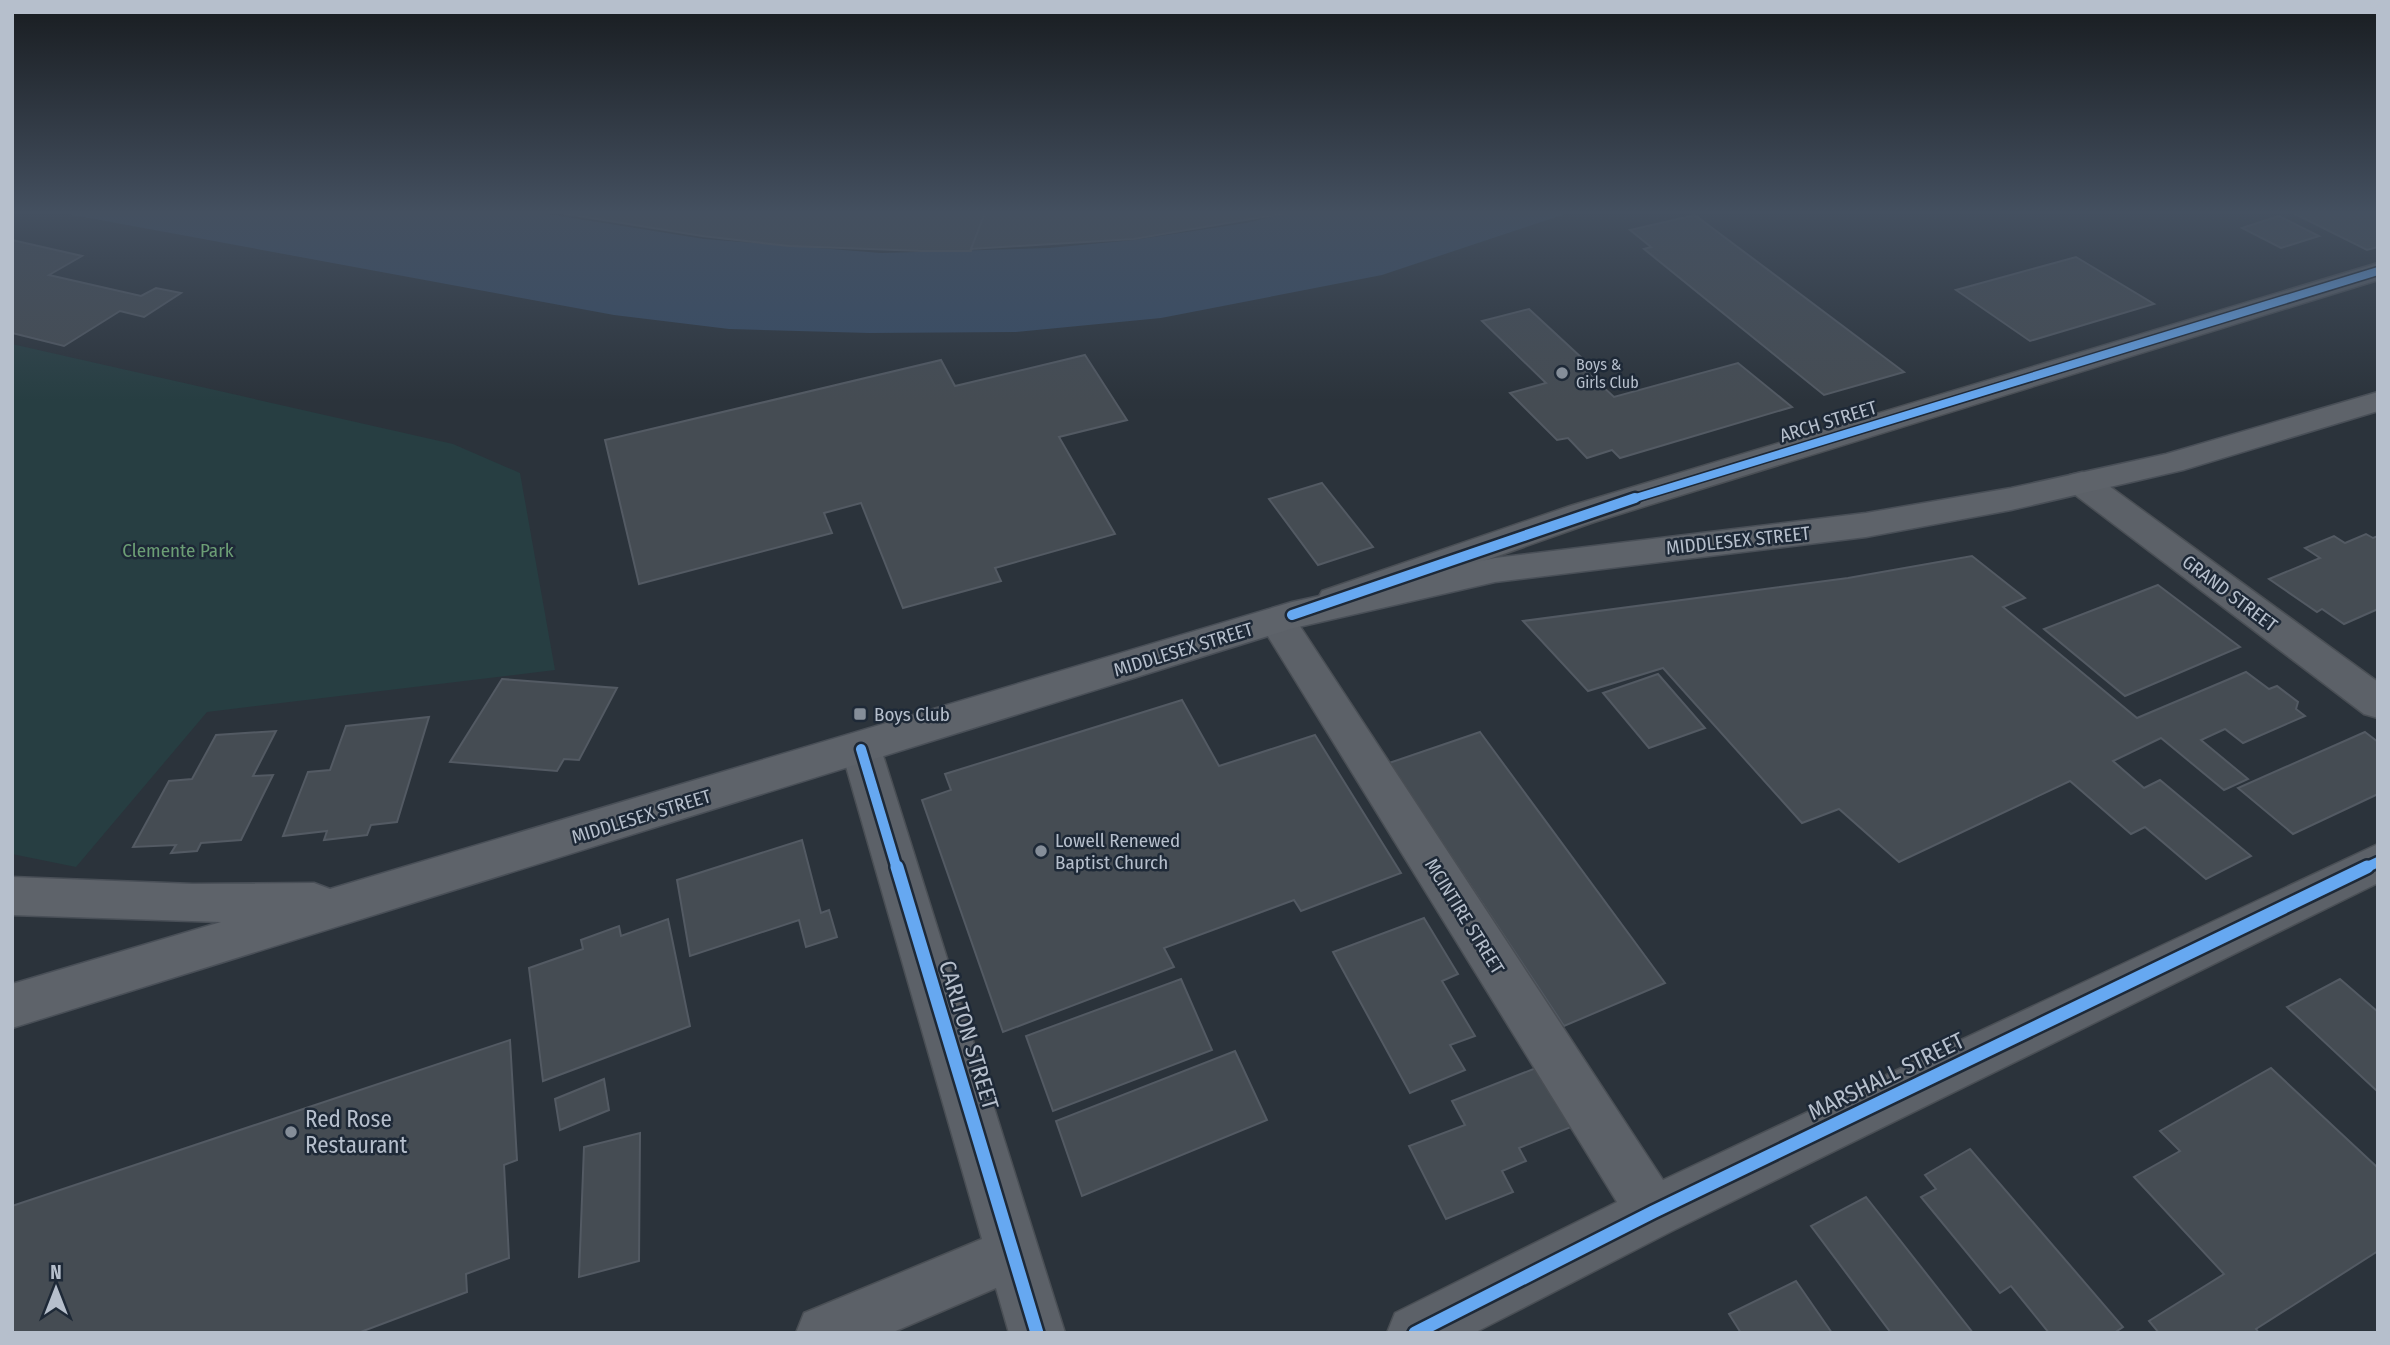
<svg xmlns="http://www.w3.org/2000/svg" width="2390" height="1345" viewBox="0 0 2390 1345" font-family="'Fira Sans Condensed',sans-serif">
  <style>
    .green { fill: #273e42 }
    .water { fill: #374c66 }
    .building { fill: #454c53; stroke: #535a63; stroke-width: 2 }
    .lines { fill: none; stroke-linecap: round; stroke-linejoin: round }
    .minor-casing { stroke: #4a4f55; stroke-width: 3 }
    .major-casing { stroke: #494f57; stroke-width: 3 }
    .minor { fill: #5c6168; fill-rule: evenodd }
    .major { fill: #5e636a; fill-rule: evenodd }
    .cycleway-far2-casing { stroke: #1e2937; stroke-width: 11 }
    .cycleway-far1-casing { stroke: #1e2937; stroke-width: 15 }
    .cycleway-casing { stroke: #1e2937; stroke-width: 18 }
    .cycleway-far2 { stroke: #66a8f1; stroke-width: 8 }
    .cycleway-far1 { stroke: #66a8f1; stroke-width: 10 }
    .cycleway { stroke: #66a8f1; stroke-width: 13 }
    .poi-dot { fill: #858e99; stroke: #1e2937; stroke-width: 2.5 }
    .labels { text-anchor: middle; stroke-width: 5; stroke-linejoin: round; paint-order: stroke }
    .far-poi-label { font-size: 16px; fill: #b6bfcc; stroke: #1e2937; text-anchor: start }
    .street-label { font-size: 19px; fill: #b6bfcc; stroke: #1e2937 }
    .park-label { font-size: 19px; fill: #6c9e75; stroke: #1e2937 }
    .poi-label { font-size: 19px; fill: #b6bfcc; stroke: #1e2937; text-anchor: start }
    .near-street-label { font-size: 23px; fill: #b6bfcc; stroke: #1e2937 }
    .near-poi-label { font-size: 23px; fill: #b6bfcc; stroke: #1e2937; text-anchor: start }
  </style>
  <rect width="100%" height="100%" fill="#2b333b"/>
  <polygon class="green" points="12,344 453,444 520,473 555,670 207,712 76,867 12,854"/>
  <polygon class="water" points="62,213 541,213 704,239 881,253 1049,248 1134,240 1246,223 1288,213 1568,213 1382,275 1161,318 1016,332 869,333 729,329 614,315"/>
  <g class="building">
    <polygon points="560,213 985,213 971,251 922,251 789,246 702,236"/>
    <polygon points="985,213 1287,213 1134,239 971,249"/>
    <polygon points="2293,213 2374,213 2378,214 2378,247 2367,250"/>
    <polygon points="1695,215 1904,372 1824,395 1644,249 1651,247 1630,230"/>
    <polygon points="2279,216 2319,236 2281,248 2242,228"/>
    <polygon points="12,240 82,256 49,275 141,296 156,288 181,293 144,317 120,311 64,346 12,333"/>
    <polygon points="2076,257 2154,304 2030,341 1956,290"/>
    <polygon points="1529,309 1583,359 1575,361 1614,397 1738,363 1792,407 1620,458 1612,450 1587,458 1568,438 1557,440 1510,393 1546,383 1482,321"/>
    <polygon points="1085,355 1127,420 1059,437 1115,534 995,568 1001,581 903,608 861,503 824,513 832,533 639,584 605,440 941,360 955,386"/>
    <polygon points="1322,483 1373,547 1318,565 1269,499"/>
    <polygon points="2366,534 2373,538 2378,536 2378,609 2344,624 2322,609 2317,612 2269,579 2320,558 2305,548 2334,536 2345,543"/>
    <polygon points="1972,556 2025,598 2003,607 2137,718 2246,672 2269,689 2277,686 2298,702 2296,709 2305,716 2243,743 2225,729 2201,740 2248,779 2224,790 2161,738 2113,761 2144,788 2160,780 2251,856 2206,879 2145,827 2131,834 2070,781 1899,862 1839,809 1802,823 1663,668 1588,691 1523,621 1848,578"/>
    <polygon points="2158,585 2240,647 2125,696 2044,629"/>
    <polygon points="1658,674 1705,728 1649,748 1603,693"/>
    <polygon points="502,679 617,688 579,760 564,759 557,771 450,762"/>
    <polygon points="1182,700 1219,766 1315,735 1401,873 1301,911 1294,900 1164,948 1174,967 1003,1032 922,800 951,790 945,774"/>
    <polygon points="429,717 397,822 371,825 367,835 324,840 327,831 283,836 308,772 330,770 346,726"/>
    <polygon points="276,731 253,776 273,775 241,840 201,843 197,851 171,853 176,845 133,847 169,781 192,779 216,735"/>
    <polygon points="1480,732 1665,983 1564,1026 1389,763"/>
    <polygon points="2365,732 2378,742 2378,794 2293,834 2238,788"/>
    <polygon points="802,840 821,913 829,910 837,937 806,947 799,920 690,956 677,880"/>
    <polygon points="1424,918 1458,974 1442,981 1475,1036 1450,1045 1465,1070 1410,1093 1333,952"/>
    <polygon points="668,919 690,1026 543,1081 529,968 583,949 581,940 619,926 621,936"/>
    <polygon points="1181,979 1212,1050 1053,1111 1026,1036"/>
    <polygon points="2340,979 2378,1012 2378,1092 2287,1007"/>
    <polygon points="510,1040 517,1160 504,1165 509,1258 466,1274 467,1292 358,1333 12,1333 12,1206"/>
    <polygon points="1235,1051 1267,1120 1082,1196 1056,1121"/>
    <polygon points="1536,1068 1571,1127 1519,1148 1526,1161 1502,1171 1513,1192 1446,1219 1409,1146 1465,1125 1452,1101"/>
    <polygon points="2271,1068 2378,1168 2378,1251 2256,1329 2259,1333 2159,1333 2149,1321 2224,1274 2134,1177 2180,1151 2160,1131"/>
    <polygon points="604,1079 609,1110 560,1130 555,1099"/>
    <polygon points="640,1133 639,1261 579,1277 584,1147"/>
    <polygon points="1970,1149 2123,1327 2114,1333 2049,1333 2011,1286 2000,1293 1921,1197 1936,1189 1925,1175"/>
    <polygon points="1866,1197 1973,1333 1891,1333 1811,1226"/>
    <polygon points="1796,1281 1832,1333 1741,1333 1729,1314"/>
  </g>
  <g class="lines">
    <g class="minor-casing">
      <g id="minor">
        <polygon points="2378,263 2378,280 1594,522 1348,609 1335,613 1322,609 1317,600 1322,591 1570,506"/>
        <polygon points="2082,472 2094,475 2378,682 2378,718 2364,714 2070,491 2065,483 2070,475"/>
        <polygon points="1277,607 1290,611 1663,1180 2378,844 2378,883 1672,1231 1474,1333 1387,1333 1395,1313 1617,1202 1258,620 1264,611"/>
        <polygon points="861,733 875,738 881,749 1065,1333 1009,1333 996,1288 891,1333 796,1333 804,1313 982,1239 841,749 847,738"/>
      </g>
    </g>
    <g class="major-casing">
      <polygon id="major" points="2378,392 2378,411 2183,470 2011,510 1866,537 1495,582 1294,628 12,1028 12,984 221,922 12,915 12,877 193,884 314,883 330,889 1292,602 1495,558 1866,513 2011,488 2166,454"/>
    </g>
    <use href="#minor" class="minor"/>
    <use href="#major" class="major"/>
    <g class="cycleway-far2-casing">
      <polyline id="cycleway-far2" points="1629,500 2378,271"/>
    </g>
    <g class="cycleway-far1-casing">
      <g id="cycleway-far1">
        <polyline points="1292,615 1635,498"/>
        <polyline points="861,749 897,869"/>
        <polyline points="2363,869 2378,862"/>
      </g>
    </g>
    <g class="cycleway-casing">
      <g id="cycleway">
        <polyline points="897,867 1037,1333"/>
        <polyline points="1415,1333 1653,1212 2367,867"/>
      </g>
    </g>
    <use href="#cycleway-far2" class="cycleway-far2"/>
    <use href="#cycleway-far1" class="cycleway-far1"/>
    <use href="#cycleway" class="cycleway"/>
  </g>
  <linearGradient id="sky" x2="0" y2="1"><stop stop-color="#181c20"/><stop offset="0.53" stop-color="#445060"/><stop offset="1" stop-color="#445060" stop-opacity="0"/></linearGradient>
  <rect width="2390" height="401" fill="url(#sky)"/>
  <g class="poi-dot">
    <circle cx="1562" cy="373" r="7"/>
    <rect x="853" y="707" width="14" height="14" rx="3.5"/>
    <circle cx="1041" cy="851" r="7"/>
    <circle cx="291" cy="1132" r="7"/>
  </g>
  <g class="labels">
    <g class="far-poi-label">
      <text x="1576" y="370">Boys &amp;<tspan x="1576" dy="18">Girls Club</tspan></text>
    </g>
    <g class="street-label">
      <text transform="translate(1828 421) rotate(-17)" y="7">ARCH STREET</text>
      <text transform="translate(1738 540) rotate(-6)" y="7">MIDDLESEX STREET</text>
      <text transform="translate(2230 593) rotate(37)" y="7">GRAND STREET</text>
      <text transform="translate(1183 649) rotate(-17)" y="7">MIDDLESEX STREET</text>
      <text transform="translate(641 816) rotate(-17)" y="7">MIDDLESEX STREET</text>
      <text transform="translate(1465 916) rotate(58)" y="7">MCINTIRE STREET</text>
    </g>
    <g class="park-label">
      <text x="178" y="557">Clemente Park</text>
    </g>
    <g class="poi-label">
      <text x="874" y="721">Boys Club</text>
      <text x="1055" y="847">Lowell Renewed<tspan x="1055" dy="22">Baptist Church</tspan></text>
    </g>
    <g class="near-street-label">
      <text transform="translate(969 1035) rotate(73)" y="8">CARLTON STREET</text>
      <text transform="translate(1886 1076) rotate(-26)" y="8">MARSHALL STREET</text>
    </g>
    <g class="near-poi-label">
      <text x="305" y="1127">Red Rose<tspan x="305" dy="26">Restaurant</tspan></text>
    </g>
  </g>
  <rect width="2390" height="1345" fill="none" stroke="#b6bfcc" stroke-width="28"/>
  <g transform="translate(56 1289)" stroke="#1e2937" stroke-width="5" paint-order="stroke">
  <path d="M0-5L12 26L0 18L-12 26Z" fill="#b6bfcc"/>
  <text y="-10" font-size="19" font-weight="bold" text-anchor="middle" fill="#b6bfcc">N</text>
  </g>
</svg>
